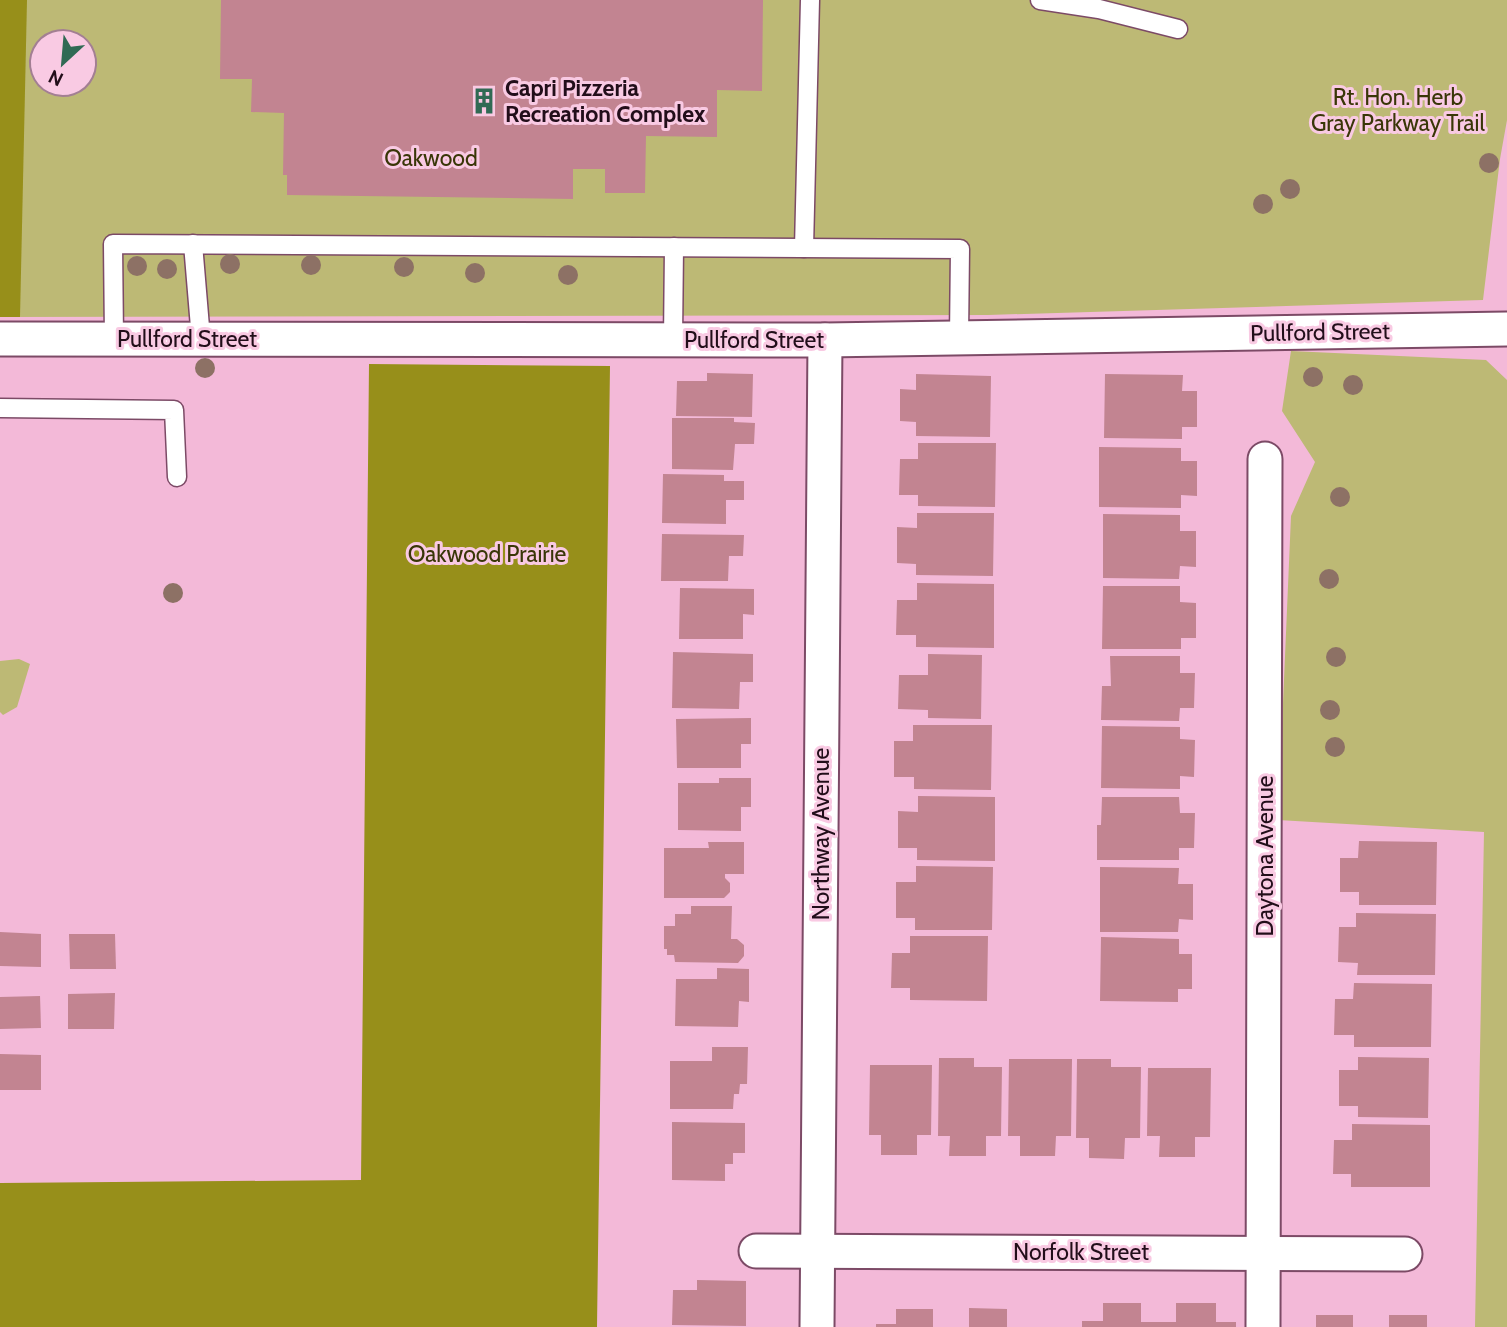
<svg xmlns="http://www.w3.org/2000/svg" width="1507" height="1327" viewBox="0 0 1507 1327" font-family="Cabin,sans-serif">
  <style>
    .green { fill: #bdb975; fill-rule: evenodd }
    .forest { fill: #978f1a }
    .building { fill: #c28491 }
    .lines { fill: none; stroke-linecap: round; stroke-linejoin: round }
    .lane-casing { stroke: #7c4a66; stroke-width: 21 }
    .street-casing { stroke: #7c4a66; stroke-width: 37 }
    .lane { stroke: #fff; stroke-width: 18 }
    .street { stroke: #fff; stroke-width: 33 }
    .tree { fill: #8d7165 }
    .labels { text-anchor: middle; stroke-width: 6; stroke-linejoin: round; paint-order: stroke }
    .poi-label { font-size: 23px; font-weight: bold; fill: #220e1a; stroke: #f9cae3; text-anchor: start }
    .park-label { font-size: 23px; fill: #393607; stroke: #f9cae3 }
    .street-label { font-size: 23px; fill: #220e1a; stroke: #f9cae3 }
  </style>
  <rect width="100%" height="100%" fill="#f3b9d8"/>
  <g class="green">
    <path d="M0 0H1507V120L1500 159 1483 300 988 315 0 317ZM42 42H84V84H42Z"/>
    <polygon points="1291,351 1486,360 1507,380 1507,1327 1475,1327 1484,832 1278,820 1291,516 1315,462 1282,411"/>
    <polygon points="19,659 30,664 17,707 3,715 0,712 0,661"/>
  </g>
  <g class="forest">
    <polygon points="0,0 27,0 20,317 0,317"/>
    <polygon points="369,364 610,366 597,1327 0,1327 0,1183 361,1180"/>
  </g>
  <g class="building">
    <polygon points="221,0 763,0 762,91 717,90 717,137 646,136 645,193 605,193 605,169 573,169 573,199 287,195 287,175 283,175 284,113 251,112 252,79 220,79"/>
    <polygon points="707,373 753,374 752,417 676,416 677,381 707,381"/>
    <polygon points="916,374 991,376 990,437 916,436 916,422 900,421 900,389 916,390"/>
    <polygon points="1105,374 1183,375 1182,391 1197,391 1197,427 1182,427 1182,439 1104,438"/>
    <polygon points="672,418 734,418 734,422 755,423 754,444 735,444 733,470 672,469"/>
    <polygon points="918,443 996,443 995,507 918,506 918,495 899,495 900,459 918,459"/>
    <polygon points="1099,447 1181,448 1181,461 1197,461 1197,496 1181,495 1181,508 1099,507"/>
    <polygon points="663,474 724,475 724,481 744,481 744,500 726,500 726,524 662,523"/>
    <polygon points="917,513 994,513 993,576 916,575 916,564 897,563 897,527 917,528"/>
    <polygon points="1103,514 1180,515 1180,531 1196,531 1196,567 1180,566 1179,579 1103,578"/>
    <polygon points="662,534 744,535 743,556 729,556 728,581 661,581"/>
    <polygon points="917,583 994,584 994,648 916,647 916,635 896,635 897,600 917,600"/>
    <polygon points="1103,586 1180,586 1180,602 1196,603 1196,638 1181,638 1181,649 1102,649"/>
    <polygon points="680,588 754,589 754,615 743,614 743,639 679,639"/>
    <polygon points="673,652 753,654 753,682 740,682 739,709 672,708"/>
    <polygon points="928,654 982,655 981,719 928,718 928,710 898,709 899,675 928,675"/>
    <polygon points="1110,656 1180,656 1180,673 1195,673 1194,708 1180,708 1179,721 1101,720 1102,686 1111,686"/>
    <polygon points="751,718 751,744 741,744 741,768 677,768 676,719"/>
    <polygon points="913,725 992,725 991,790 914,789 914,777 894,777 894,741 913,741"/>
    <polygon points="1102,726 1180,727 1180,739 1195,740 1194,777 1180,776 1180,789 1101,788"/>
    <polygon points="719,778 751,778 751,807 741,807 741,831 678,830 678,783 719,783"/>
    <polygon points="918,796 995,797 995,861 917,860 917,848 898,848 898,811 918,812"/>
    <polygon points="1102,797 1179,797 1180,813 1195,813 1194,848 1179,848 1179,860 1097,860 1097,825 1101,825"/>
    <polygon points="1359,841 1437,842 1436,905 1359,905 1359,892 1340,892 1340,858 1358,858"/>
    <polygon points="708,842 744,842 744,874 725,874 725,878 730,883 730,892 724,898 664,898 664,848 709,848"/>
    <polygon points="916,866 993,867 992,930 915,930 915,918 896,918 896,882 916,882"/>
    <polygon points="1100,867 1179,868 1178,884 1193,884 1193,920 1179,919 1178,932 1100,932"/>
    <polygon points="691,906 732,906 731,939 737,939 744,945 744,956 738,963 675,962 674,955 667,955 667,949 664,949 664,926 675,926 675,914 691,914"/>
    <polygon points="1356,913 1436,914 1435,975 1357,975 1358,963 1338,962 1339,927 1356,927"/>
    <polygon points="0,932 41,934 41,967 0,966"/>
    <polygon points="69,934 115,934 116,969 70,969"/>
    <polygon points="910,936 988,936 987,1001 910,1000 910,988 891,988 892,953 910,953"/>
    <polygon points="1101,937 1179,939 1179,954 1192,954 1192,989 1178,989 1178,1002 1100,1001"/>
    <polygon points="717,968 749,969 749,1002 739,1001 738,1027 675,1026 676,979 717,979"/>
    <polygon points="1354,983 1432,984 1431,1047 1354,1047 1354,1035 1334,1035 1335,999 1353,999"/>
    <polygon points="115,993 114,1029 68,1029 68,994"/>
    <polygon points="40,996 41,1028 0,1029 0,997"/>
    <polygon points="712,1047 748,1047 747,1084 740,1084 739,1094 734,1094 733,1109 670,1109 670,1061 712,1061"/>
    <polygon points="0,1054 41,1055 41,1090 0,1090"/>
    <polygon points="1358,1057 1429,1058 1428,1118 1358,1117 1358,1106 1339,1106 1339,1070 1358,1070"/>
    <polygon points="939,1058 974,1058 974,1067 1002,1067 1001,1136 986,1136 986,1156 949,1156 950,1136 938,1136"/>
    <polygon points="1009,1059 1072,1059 1071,1136 1056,1136 1055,1156 1020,1156 1020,1136 1008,1136"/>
    <polygon points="1077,1059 1111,1059 1111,1067 1141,1067 1140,1138 1125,1138 1124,1159 1089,1158 1089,1138 1076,1138"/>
    <polygon points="870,1065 932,1065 931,1135 917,1135 917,1155 881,1155 881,1135 869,1135"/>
    <polygon points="1148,1068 1211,1068 1210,1137 1195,1137 1195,1157 1159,1157 1160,1136 1147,1136"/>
    <polygon points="672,1122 745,1123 745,1153 733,1153 733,1164 725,1164 725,1181 672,1180"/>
    <polygon points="1352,1124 1430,1125 1430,1187 1351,1187 1351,1174 1333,1174 1334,1140 1352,1140"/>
    <polygon points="697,1280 746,1281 746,1326 672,1325 673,1290 697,1290"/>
    <polygon points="1103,1303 1141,1303 1141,1322 1176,1322 1176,1303 1216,1303 1216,1322 1236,1322 1236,1327 1082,1327 1082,1321 1103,1321"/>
    <polygon points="969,1308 1007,1309 1007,1327 969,1327"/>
    <polygon points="896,1309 933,1309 933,1327 876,1327 876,1324 896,1324"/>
    <rect x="1316" y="1315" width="37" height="12"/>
    <rect x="1389" y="1315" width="38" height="12"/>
  </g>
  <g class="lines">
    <g class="lane-casing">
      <g id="lane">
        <polyline points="1040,0 1099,9 1178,29"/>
        <polyline points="193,244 201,339"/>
        <polyline points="804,248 810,0"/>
        <polyline points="114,339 113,244 960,249 959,338"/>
        <polyline points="673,340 674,247"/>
        <polyline points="0,408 174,410 177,477"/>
      </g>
    </g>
    <g class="street-casing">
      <g id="street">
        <polyline points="0,339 825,340 1507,329"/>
        <polyline points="756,1251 1405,1254"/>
        <polyline points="817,1327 825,340"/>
        <polyline points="1263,1327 1265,459"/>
      </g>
    </g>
    <use href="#lane" class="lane"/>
    <use href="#street" class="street"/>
  </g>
  <g class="tree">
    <circle cx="1489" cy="163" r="10"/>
    <circle cx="1290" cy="189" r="10"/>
    <circle cx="1263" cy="204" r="10"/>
    <circle cx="230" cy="264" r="10"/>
    <circle cx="311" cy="265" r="10"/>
    <circle cx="137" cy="266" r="10"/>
    <circle cx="404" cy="267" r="10"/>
    <circle cx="167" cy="269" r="10"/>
    <circle cx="475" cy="273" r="10"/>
    <circle cx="568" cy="275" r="10"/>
    <circle cx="205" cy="368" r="10"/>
    <circle cx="1313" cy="377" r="10"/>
    <circle cx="1353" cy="385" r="10"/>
    <circle cx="1340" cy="497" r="10"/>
    <circle cx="1329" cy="579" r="10"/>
    <circle cx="173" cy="593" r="10"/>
    <circle cx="1336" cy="657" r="10"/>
    <circle cx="1330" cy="710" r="10"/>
    <circle cx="1335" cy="747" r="10"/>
  </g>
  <defs>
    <g id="building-bare" transform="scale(2.1)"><path d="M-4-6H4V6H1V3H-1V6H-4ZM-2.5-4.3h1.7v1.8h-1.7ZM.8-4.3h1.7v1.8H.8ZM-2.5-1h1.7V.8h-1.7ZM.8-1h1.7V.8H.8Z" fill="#306a54" stroke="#f9cae3" stroke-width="2.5" paint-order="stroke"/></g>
  </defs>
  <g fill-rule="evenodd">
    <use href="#building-bare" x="484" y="101"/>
  </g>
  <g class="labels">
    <g class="poi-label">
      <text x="505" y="96">Capri Pizzeria<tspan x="505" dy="26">Recreation Complex</tspan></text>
    </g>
    <g class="park-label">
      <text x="1398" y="105">Rt. Hon. Herb<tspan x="1398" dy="26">Gray Parkway Trail</tspan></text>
      <text x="431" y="166">Oakwood</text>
      <text x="487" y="562">Oakwood Prairie</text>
    </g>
    <g class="street-label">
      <text transform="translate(1320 332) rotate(-1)" y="8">Pullford Street</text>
      <text x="187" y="347">Pullford Street</text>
      <text x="754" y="348">Pullford Street</text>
      <text transform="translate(821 834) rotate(-90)" y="8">Northway Avenue</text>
      <text transform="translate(1265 856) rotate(-90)" y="8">Daytona Avenue</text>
      <text x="1081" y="1260">Norfolk Street</text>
    </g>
  </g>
  <g transform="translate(63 63) rotate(206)"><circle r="33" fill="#f9cae3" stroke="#a37f93" stroke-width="2"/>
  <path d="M0-5L12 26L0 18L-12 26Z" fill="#306a54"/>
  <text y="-10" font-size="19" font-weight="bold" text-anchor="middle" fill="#220e1a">N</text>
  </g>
</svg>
